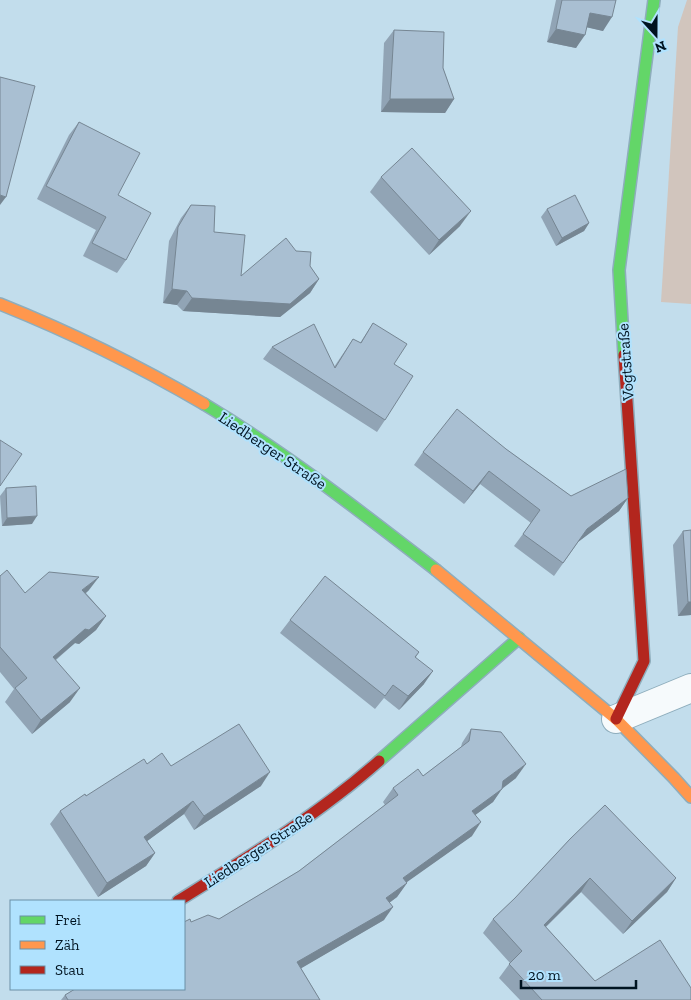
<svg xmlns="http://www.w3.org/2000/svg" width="691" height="1000" viewBox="0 0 691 1000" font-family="'Zilla Slab',serif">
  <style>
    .green { fill: #d1c5bd }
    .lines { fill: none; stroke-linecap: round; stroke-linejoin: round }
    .street-casing { stroke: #8eadbc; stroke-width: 30 }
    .fast-casing { stroke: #8eadbc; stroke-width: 14 }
    .slow-casing { stroke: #8eadbc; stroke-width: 14 }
    .jam-casing { stroke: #8eadbc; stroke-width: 14 }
    .street { stroke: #f6fafc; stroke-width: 28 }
    .fast { stroke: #63d668; stroke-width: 11 }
    .slow { stroke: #ff974d; stroke-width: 11 }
    .jam { stroke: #b3261e; stroke-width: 11 }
    .wall { fill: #91a4b5 }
    .shaded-wall { fill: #768693 }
    .building { fill: #a9bfd2; stroke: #768693 }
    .labels { text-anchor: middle; stroke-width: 4; stroke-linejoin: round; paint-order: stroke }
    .street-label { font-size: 16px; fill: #001421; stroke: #b0e2fe }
  </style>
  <rect width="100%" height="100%" fill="#c2ddec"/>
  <polygon class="green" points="687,0 691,0 691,304 661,302 678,27"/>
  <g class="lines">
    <g class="street-casing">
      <polyline id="street" points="616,719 691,688"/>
    </g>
    <g class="fast-casing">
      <g id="fast">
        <polyline points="624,355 619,270 654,0"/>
        <path d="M204 404C286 453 361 512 436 570"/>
        <polyline points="379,761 519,638"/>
      </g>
    </g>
    <g class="slow-casing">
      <g id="slow">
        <path d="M0 304C70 332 139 366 204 404"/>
        <polyline points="436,570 616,719 674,778 691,797"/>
      </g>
    </g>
    <g class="jam-casing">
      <g id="jam">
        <polyline points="616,719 644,661 624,355"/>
        <path d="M178 901C247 858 318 815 379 761"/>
      </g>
    </g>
    <use href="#street" class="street"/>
    <use href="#fast" class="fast"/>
    <use href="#slow" class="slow"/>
    <use href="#jam" class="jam"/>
  </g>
  <g class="wall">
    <polygon points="556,0 616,0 603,31 587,27 576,48 547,42"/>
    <polygon points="394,30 443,68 454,99 445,113 381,112 384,43"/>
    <polygon points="79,122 118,195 126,260 117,273 83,256 96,230 37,199 69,135"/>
    <polygon points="381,177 460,226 429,255 370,192"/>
    <polygon points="191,205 214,232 241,276 310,266 319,279 310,293 280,317 183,311 177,305 163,303 169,241 181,218"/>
    <polygon points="547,209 589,223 584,231 556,246 541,217"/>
    <polygon points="373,323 394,364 385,420 377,432 263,359 272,347 334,367 353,339 360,343"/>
    <polygon points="506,449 571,496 628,498 619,511 578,542 554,576 514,546 531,523 480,484 464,504 414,465 423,452"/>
    <polygon points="6,488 32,524 2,526 0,496"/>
    <polygon points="683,531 691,615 678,616 673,545"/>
    <polygon points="0,576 25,593 89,590 86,593 106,616 96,630 79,644 75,643 56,660 70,702 32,734 5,702 14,689 0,672"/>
    <polygon points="290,620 419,652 416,657 424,684 399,710 384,698 375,709 280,633"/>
    <polygon points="471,729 516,778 502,788 493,802 475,815 472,836 406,882 407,883 397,897 389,903 384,920 301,968 320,1000 61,1000 65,995 191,922 219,919 299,871 385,805 383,802 393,788 423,776 461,747 462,743"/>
    <polygon points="147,764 171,766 261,786 194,830 184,814 147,841 155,853 146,866 98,897 50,824 60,811 86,796"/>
    <polygon points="570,839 676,878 667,892 623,934 581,892 546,927 595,981 691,1000 520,1000 499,978 510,963 483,933 493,919 515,898"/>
  </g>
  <g class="shaded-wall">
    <polygon points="590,13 612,17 603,31 581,26"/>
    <polygon points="556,29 585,35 576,48 547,42"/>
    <polygon points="390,99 454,99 445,113 381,112"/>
    <polygon points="0,195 6,197 0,205"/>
    <polygon points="471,211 460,226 429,255 439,240"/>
    <polygon points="589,223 584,231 556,246 562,238"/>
    <polygon points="319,279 310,293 280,317 183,311 192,298"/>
    <polygon points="172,289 187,291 177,305 163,303"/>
    <polygon points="489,471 480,484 464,504 473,491"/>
    <polygon points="628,498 619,511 578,542 554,576 587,529"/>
    <polygon points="37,516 32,524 2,526 7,518"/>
    <polygon points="99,577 89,590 73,604 82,590"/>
    <polygon points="688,602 691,602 691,615 678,616"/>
    <polygon points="106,616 96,630 79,644 75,643 43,670 53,657 85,629"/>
    <polygon points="433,671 424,684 399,710 408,696"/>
    <polygon points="80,688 70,702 32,734 41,720"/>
    <polygon points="526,764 516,778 494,795 503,781"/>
    <polygon points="270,772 261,786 194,830 204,816"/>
    <polygon points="502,789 493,802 463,824 472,811"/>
    <polygon points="193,801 184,814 135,850 144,837"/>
    <polygon points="481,822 472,836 393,892 403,878"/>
    <polygon points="155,853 146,866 98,897 107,883"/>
    <polygon points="590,878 581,892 534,938 544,925"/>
    <polygon points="676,878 667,892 623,934 632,921"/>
    <polygon points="407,883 397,897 377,912 386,898"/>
    <polygon points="393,907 384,920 288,976 297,962"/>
  </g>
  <g class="building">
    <polygon points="562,0 616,0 612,17 590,13 585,35 556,29"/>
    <polygon points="394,30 444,32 443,68 454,99 390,99"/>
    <polygon points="0,77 35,86 6,197 0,195"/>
    <polygon points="79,122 140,153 118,195 151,213 126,260 92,243 106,217 46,186"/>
    <polygon points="412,148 471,211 439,240 381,177"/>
    <polygon points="575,195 589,223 562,238 547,209"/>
    <polygon points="191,205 215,206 214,232 245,235 241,276 286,238 296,251 311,252 310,266 319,279 290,304 192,298 187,291 172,289 178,227"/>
    <polygon points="373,323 407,344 394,364 413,376 385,420 272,347 314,324 335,368 353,339 361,343"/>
    <polygon points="457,409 506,449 571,496 626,469 628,498 587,529 563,563 523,534 540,510 489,471 473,491 423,452"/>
    <polygon points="0,440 22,454 0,486"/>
    <polygon points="36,486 37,516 7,518 6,488"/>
    <polygon points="691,530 691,602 688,602 683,531"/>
    <polygon points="7,570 25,593 49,572 99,577 82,590 106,616 89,630 85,629 53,657 80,688 41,720 15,688 27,678 0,647 0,576"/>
    <polygon points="325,576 419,652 415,657 433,671 408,696 393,685 385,696 290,620"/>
    <polygon points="239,724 270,772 204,816 193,801 144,837 155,853 107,883 60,811 85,794 86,796 144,759 147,764 162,753 171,766"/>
    <polygon points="471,729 501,732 526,764 503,781 502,789 472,811 481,822 403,878 407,883 386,898 393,907 297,962 320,1000 68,1000 65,995 75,989 184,989 184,922 190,919 191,922 208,915 219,919 299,871 398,795 393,788 418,769 423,776 469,741"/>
    <polygon points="605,805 676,878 632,921 590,878 544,925 595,981 660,940 691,988 691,1000 542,1000 509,964 522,951 493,919 515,898 570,839"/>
  </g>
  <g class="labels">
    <g class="street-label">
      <text transform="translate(625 362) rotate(-94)" y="6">Vogtstraße</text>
      <text transform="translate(273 450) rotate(34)" y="6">Liedberger Straße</text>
      <text transform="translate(258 849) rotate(-33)" y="6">Liedberger Straße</text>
    </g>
  </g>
  <rect x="10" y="900" width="175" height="90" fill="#b0e2fe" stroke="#6a90a6"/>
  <rect x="20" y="916" width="25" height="8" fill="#63d668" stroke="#6a90a6"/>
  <text x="55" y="925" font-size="15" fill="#001421">Frei</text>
  <rect x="20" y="941" width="25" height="8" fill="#ff974d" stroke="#6a90a6"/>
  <text x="55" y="950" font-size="15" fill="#001421">Zäh</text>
  <rect x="20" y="966" width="25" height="8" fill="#b3261e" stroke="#6a90a6"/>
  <text x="55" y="975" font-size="15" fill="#001421">Stau</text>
  <g transform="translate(656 35) rotate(159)" stroke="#b0e2fe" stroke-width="4" paint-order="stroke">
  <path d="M0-4L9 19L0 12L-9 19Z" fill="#001421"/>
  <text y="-8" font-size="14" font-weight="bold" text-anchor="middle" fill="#001421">N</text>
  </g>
  <path d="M521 980v8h115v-8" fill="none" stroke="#001421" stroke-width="2.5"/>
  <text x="528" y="980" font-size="15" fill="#001421" stroke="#b0e2fe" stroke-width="4" paint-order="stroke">20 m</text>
</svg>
